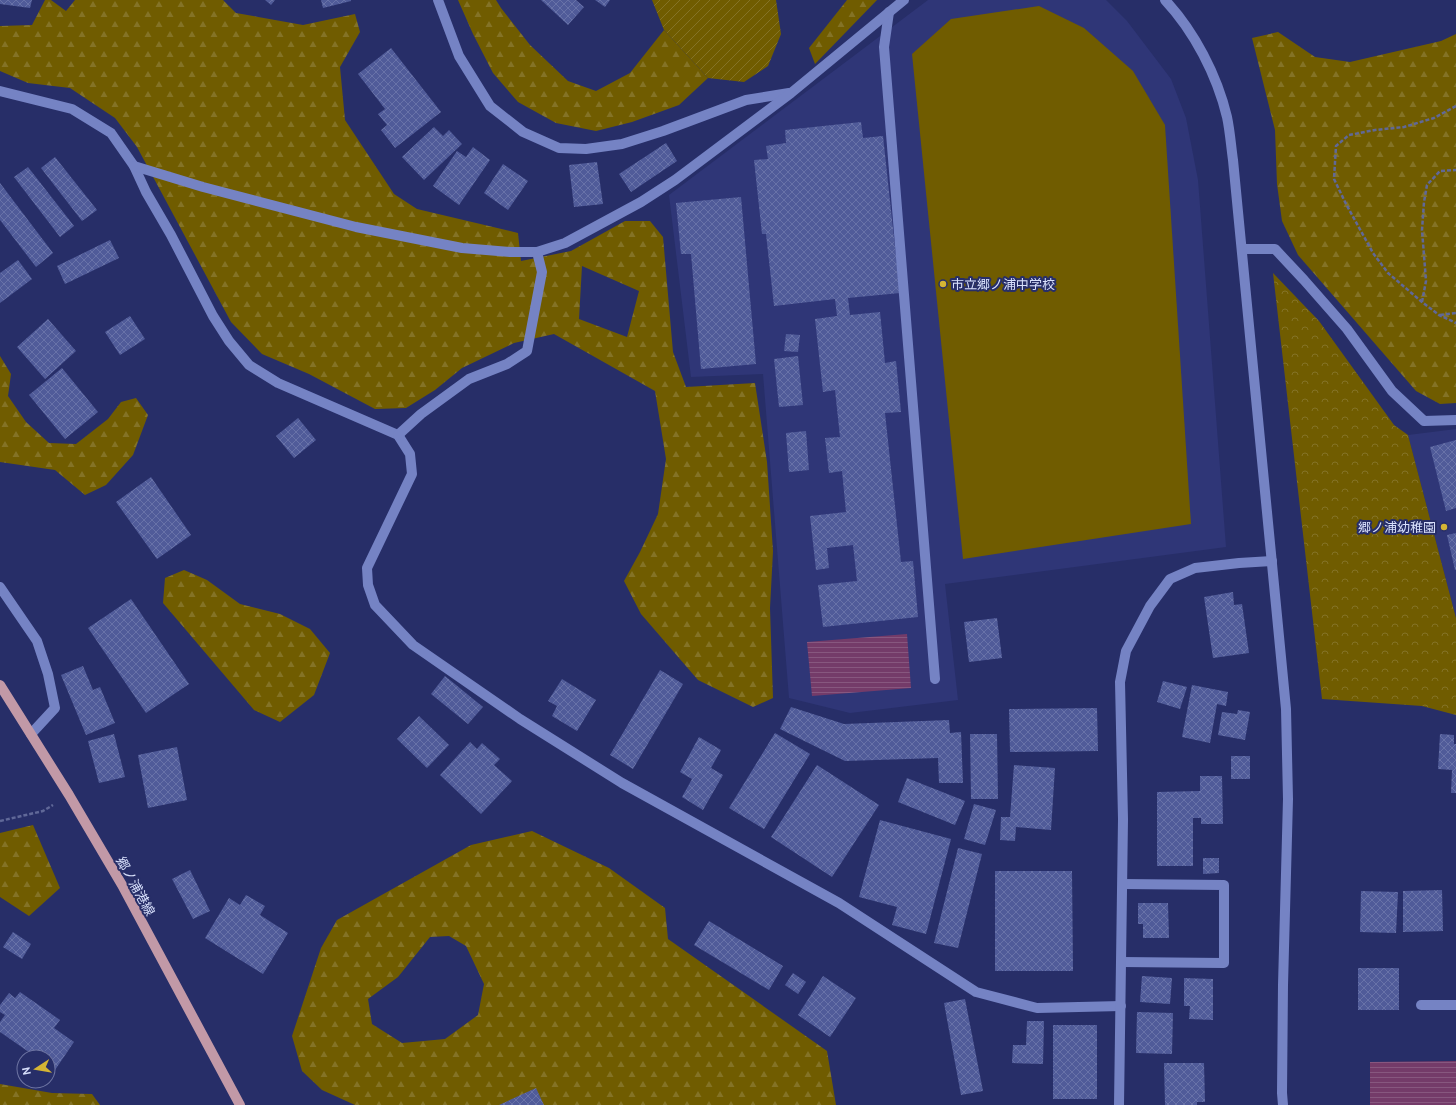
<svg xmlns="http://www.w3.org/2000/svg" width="1456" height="1105" viewBox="0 0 1456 1105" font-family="Cabin,'Noto Sans JP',sans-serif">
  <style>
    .built { fill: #2f3677 }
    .grass { fill: #705c00 }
    .forest { fill: url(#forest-firs); fill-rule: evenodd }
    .park { fill: url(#park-crowns) }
    .garden { fill: url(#garden-furrows) }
    .water { fill: url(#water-rules) }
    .building { fill: url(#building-cross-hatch) }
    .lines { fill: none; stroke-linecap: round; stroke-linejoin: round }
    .path { stroke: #606898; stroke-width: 2.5; stroke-dasharray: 4 2; stroke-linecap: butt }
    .service { stroke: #7583c4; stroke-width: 10 }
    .minor { stroke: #7583c4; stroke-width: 10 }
    .tertiary { stroke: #7583c4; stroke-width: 10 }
    .primary { stroke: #c299a7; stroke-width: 10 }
    .poi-dot { fill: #d5b534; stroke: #272e68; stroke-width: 1.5 }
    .labels { text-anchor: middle; stroke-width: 4; stroke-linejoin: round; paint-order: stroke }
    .poi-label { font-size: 13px; fill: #d8e0fc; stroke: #272e68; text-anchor: start }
    .street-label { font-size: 13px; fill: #d8e0fc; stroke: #272e68 }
  </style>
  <defs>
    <pattern id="forest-firs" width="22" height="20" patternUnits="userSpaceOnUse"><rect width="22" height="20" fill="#705c00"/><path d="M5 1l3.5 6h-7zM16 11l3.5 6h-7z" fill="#847326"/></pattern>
    <pattern id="park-crowns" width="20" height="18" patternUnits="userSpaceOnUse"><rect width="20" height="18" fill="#705c00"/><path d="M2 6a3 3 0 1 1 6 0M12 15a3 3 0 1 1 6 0" fill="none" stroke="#847326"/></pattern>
    <pattern id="garden-furrows" width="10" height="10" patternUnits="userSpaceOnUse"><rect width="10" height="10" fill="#705c00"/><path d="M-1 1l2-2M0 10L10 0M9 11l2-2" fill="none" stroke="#847326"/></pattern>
    <pattern id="water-rules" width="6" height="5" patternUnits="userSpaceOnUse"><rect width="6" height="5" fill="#743b69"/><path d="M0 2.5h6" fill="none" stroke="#87577f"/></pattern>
    <pattern id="building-cross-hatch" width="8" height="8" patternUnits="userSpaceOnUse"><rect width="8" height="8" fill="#505b99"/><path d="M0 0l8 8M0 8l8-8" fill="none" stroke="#6872a8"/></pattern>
  </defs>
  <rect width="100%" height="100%" fill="#272e68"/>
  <g class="built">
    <polygon points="928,0 1106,0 1127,21 1171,79 1186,118 1198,180 1226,547 945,584 958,700 850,713 789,698 763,374 691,377 669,195"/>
    <polygon points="1456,429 1456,618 1408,435"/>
  </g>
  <polygon class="grass" points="1039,6 1084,28 1133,71 1165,125 1191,524 963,559 912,54 951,19"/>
  <g class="forest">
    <path d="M45 0H51L66 11 75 0H223L236 13 303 25 355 14 360 32 340 67 345 120 394 194 417 209 518 233 521 261 571 251 625 221H650L663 237 673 352 686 387 755 383 767 462 773 551 770 608 773 698 753 707 698 680 641 614 624 581 640 552 658 514 666 459 655 391 554 334 514 343 462 368 435 390 406 408 375 409 309 374 262 354 231 322 137 147 115 118 70 88 28 83 0 71V26L32 25ZM582 266 639 291 627 337 579 319Z"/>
    <polygon points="458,0 496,0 501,8 530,45 568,81 596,91 630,73 664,30 708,78 679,105 632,122 596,131 556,123 518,102 493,73 473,34"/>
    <polygon points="847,0 877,0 815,64 809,48"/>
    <polygon points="1278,32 1315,57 1350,62 1441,41 1456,34 1456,403 1440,404 1416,391 1298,255 1282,221 1277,184 1275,130 1252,38"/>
    <polygon points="0,356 11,374 8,396 26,422 49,443 76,444 108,419 121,402 136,398 148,415 133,455 106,485 85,495 55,470 0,462"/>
    <polygon points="184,570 207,580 240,604 280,614 310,629 330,653 314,695 280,722 254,710 163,603 165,578"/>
    <polygon points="33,825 60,888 29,916 0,897 0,833"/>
    <path d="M532 831 609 868 665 908 668 939 827 1051 836 1105H355L322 1090 302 1071 292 1036 321 948 337 920 471 845ZM449 936 466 946 484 984 478 1015 445 1039 402 1043 372 1024 368 999 398 977 430 937Z"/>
    <polygon points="0,1084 52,1093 92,1094 100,1105 0,1105"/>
  </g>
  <polygon class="park" points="1273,273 1319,321 1394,425 1408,435 1456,618 1456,715 1422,706 1322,699"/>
  <polygon class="garden" points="652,0 776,0 781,34 768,66 744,82 708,78 664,30"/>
  <g class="water">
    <polygon points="907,634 911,688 812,696 807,642"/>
    <polygon points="1456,1061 1456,1105 1370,1105 1370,1062"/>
  </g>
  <g class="building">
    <polygon points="0,0 32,0 30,8 0,4"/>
    <polygon points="265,0 275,0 271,5"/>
    <polygon points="321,0 351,0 351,1 323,8"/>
    <polygon points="541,0 576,0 584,7 568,25"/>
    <polygon points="595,0 610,0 605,7"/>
    <polygon points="391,48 441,112 395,148 381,130 387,125 378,114 385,109 358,74"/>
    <polygon points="861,122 863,138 883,136 900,293 848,298 850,315 880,312 885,363 896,361 901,412 885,413 901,562 913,561 918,617 823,627 818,585 857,581 853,545 827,548 829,568 816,570 810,516 846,512 842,471 829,473 825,438 840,437 835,390 823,392 815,319 837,316 835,299 774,306 766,234 762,234 754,160 768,159 766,146 786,143 785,130"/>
    <polygon points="434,127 443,136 449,130 462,144 424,180 402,157"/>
    <polygon points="666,143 677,161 631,192 619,174"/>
    <polygon points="473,147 490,160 459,205 433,186 457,151 466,157"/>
    <polygon points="55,157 97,210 82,221 41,168"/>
    <polygon points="597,162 603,204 574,207 569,165"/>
    <polygon points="503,164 528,181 508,210 484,193"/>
    <polygon points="28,167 74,226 60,237 14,177"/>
    <polygon points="0,183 53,253 36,267 0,220"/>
    <polygon points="741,197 756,364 701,369 691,254 681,254 676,203"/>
    <polygon points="110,240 119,258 65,284 57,266"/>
    <polygon points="18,260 32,279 0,303 0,273"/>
    <polygon points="130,316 145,339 120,355 105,332"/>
    <polygon points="48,319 76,351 45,379 17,347"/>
    <polygon points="786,334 800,335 798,352 784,351"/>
    <polygon points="798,356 803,405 779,407 774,359"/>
    <polygon points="62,368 98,412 65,439 29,395"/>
    <polygon points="298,418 316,440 294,458 276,436"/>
    <polygon points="806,431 809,470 789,472 786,433"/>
    <polygon points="1456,440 1456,508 1446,511 1430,447"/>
    <polygon points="151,477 191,535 157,559 116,502"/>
    <polygon points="1456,533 1456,570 1455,570 1447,535"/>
    <polygon points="1233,592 1234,605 1242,604 1249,653 1213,658 1204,597"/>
    <polygon points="131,599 189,684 146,713 88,628"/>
    <polygon points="997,618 1002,658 969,662 964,622"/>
    <polygon points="83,666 93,690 100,687 115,723 86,735 61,675"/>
    <polygon points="660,670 683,684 633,769 610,755"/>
    <polygon points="445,676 483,707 468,724 431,694"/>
    <polygon points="562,679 596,700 577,731 552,716 557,706 548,701"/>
    <polygon points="1163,681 1187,687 1180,709 1157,702"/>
    <polygon points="1192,685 1228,692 1226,706 1217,704 1210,743 1182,737"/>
    <polygon points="791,707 844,724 949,720 950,733 961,732 963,783 939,783 938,758 845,761 780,729"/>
    <polygon points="1097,708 1098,751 1010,752 1009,709"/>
    <polygon points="1238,710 1250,712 1245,740 1218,735 1222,712 1237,714"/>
    <polygon points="419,716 449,745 427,768 397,739"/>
    <polygon points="775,733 810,754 764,829 729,808"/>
    <polygon points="114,734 125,777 99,783 88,741"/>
    <polygon points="970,734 997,734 998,799 971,799"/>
    <polygon points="1440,734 1454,735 1454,744 1456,744 1456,793 1451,793 1452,770 1438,769"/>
    <polygon points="699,737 721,750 711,768 723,775 703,810 682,797 692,779 680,772"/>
    <polygon points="470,742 477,749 482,743 500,759 494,765 512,781 481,814 440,775"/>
    <polygon points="177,747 187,800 148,808 138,755"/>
    <rect x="1231" y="756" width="19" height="23"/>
    <polygon points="817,765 879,805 832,877 771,837"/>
    <polygon points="1014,765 1055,768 1051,830 1016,827 1015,841 1000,840 1001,817 1010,817"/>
    <polygon points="1200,776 1222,776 1223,824 1201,824 1201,818 1193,818 1193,866 1157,866 1157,792 1200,791"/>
    <polygon points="907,778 965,801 955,825 898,802"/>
    <polygon points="974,804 996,810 985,845 964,839"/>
    <polygon points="880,820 951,839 926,934 892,925 897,907 859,897"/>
    <polygon points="958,848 982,854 958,948 934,943"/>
    <polygon points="1203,858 1219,858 1219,873 1203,874"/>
    <polygon points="190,870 210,911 193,919 172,879"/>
    <polygon points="995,871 1072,871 1073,971 995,971"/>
    <polygon points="1442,890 1443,931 1403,932 1403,891"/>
    <polygon points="1361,891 1398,892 1396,933 1360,932"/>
    <polygon points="246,895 265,906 260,915 288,933 263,974 205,938 229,898 240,905"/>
    <polygon points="1138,903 1168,903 1169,938 1143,938 1143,924 1138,924"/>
    <polygon points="709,921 783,966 769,990 694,945"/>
    <polygon points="13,932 31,944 22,959 3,947"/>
    <rect x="1358" y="968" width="41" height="42"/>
    <polygon points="793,973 806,982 798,994 785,985"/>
    <polygon points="823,976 856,998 830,1037 798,1015"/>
    <polygon points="1142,976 1172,978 1170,1004 1140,1002"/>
    <polygon points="1184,978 1213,979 1213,1020 1189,1019 1190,1006 1184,1006"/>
    <polygon points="20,992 60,1020 54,1028 74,1042 55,1070 48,1065 48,1057 36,1057 0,1032 0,1022 5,1015 0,1012 0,1005 9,993 15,998"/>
    <polygon points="965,999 983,1091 961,1095 944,1003"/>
    <polygon points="1137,1012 1173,1013 1172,1054 1136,1053"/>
    <polygon points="1027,1021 1044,1021 1043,1064 1012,1063 1013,1045 1026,1045"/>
    <rect x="1053" y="1025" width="44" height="74"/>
    <polygon points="1164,1063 1204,1063 1205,1102 1197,1102 1197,1105 1165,1105"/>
    <polygon points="536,1088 544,1105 499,1105"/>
  </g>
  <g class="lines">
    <g class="path">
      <polyline points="1456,106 1434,118 1404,127 1375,130 1349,135 1336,146 1334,179 1346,204 1373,253 1388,273 1422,302 1439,315 1456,323"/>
      <polyline points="1422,302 1426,281 1422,230 1424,202 1427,185 1440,171 1456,170"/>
      <polyline points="1440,315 1456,313"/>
      <polyline points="0,821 43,811 53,805"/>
    </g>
    <g class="service">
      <polyline points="889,12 884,47 935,679"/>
      <polyline points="0,587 37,641 48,674 55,708 31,734"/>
      <polyline points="1122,962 1224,963 1224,885 1123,884"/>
      <polyline points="1421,1005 1456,1005"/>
    </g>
    <g class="minor">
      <polyline points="438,0 459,56 490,106 523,132 559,148 586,149 622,144 663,131 746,100 789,93"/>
      <polyline points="0,91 72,109 111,133 134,166 146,192 171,235 213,316 229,341 249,365 278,383 398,435 410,454 412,474 367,568 368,585 375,605 413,645 520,719 622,783 839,903 976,992 1037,1008 1121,1006"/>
      <polyline points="134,166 203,187 356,227 462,248 510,252 537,252 565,243 641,202 675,180 791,93 904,0"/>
      <polyline points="1242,249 1275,249 1304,280 1347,329 1392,391 1424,421 1456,420"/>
      <polyline points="398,435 421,414 469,379 507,364 527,351 542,272 537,252"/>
      <polyline points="1119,1105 1123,819 1120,682 1126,651 1150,606 1170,579 1195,568 1239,563 1272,561"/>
    </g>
    <path class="tertiary" d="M1165 0C1194 31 1217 75 1227 117 1230 131 1231 146 1233 160L1286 709 1288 799 1283 985 1282 1093 1283 1105"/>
    <polyline class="primary" points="0,685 69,795 122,885 240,1105"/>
  </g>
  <g class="poi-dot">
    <circle cx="943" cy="284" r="4"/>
    <circle cx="1444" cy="527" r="4"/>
  </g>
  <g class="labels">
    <g class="poi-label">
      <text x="951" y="289">市立郷ノ浦中学校</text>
      <text x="1436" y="532" text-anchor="end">郷ノ浦幼稚園</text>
    </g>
    <g class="street-label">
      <text transform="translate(136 886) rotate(61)" y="5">郷ノ浦港線</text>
    </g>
  </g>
  <g transform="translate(36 1069) rotate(258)"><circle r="19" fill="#272e68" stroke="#6e75a3"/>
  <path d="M0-3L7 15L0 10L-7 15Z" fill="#d5b534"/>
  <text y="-6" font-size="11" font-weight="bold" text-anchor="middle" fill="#d8e0fc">N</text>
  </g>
</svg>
